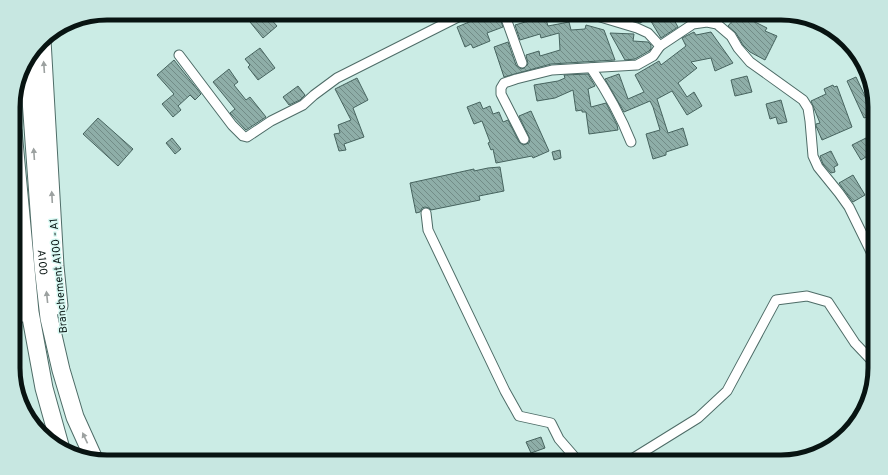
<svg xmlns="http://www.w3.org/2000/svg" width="888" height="475" viewBox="0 0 888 475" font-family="Overpass,sans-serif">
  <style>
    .building { fill: url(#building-back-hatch); stroke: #47645f }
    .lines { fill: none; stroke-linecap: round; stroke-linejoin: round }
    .street-casing { stroke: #4e6c67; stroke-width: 11 }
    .highway-casing { stroke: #4e6c67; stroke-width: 19 }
    .street { stroke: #fff; stroke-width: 9 }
    .highway { stroke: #fff; stroke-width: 17 }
    .oneway { fill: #9ca1a0 }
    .labels { text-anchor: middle; stroke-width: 3; stroke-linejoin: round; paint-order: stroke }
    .street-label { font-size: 11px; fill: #081412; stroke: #d8f9f3 }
    .rim { fill: none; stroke: #081412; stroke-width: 5 }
  </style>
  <defs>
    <pattern id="building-back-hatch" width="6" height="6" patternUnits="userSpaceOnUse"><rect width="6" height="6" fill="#8eaea8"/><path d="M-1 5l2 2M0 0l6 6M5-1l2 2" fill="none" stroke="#728c87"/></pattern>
  </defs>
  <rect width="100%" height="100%" fill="#cbece5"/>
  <g class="building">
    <polygon points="491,13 498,13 503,27 487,33 490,41 473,48 471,44 465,47 457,27"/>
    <polygon points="540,13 544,13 548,26 569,22 571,30 585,29 586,25 604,30 615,60 551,64 504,77 494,47 508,42 516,65 521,69 524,68 528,64 526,55 539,51 540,56 560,50 559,33 541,38 540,34 520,40 515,25 532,20 531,16"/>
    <polygon points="624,13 670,13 678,27 661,38 649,18 640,23 627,19"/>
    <polygon points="739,13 746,13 751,17 749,19 767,28 765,31 777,36 765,60 750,52 743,45 736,33 728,26"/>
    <polygon points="260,14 265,20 269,17 277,26 263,38 250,22"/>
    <polygon points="694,32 696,35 711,32 733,63 715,71 711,58 691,62 697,68 678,83 687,97 694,92 702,106 687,115 672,91 657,99 668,133 683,128 688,145 666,152 666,155 653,159 646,134 660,130 653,107 650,101 624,112 605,79 619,74 628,99 644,92 635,75 659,61 661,65 686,46 682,38"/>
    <polygon points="610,33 634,34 633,41 648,42 651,45 651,49 649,51 635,59 625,60"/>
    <polygon points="260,48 275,68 258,80 248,67 250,65 245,59"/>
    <polygon points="174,60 201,94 195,100 190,95 178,106 181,110 173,117 162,104 174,94 157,75"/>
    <polygon points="229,69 238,82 234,85 246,100 250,97 266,117 246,130 230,113 235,109 213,82"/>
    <polygon points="588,74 595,86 588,89 591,107 606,103 617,125 618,130 589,134 586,112 582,112 582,110 576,111 573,90 555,98 537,101 534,85 558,81 565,78 564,75"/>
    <polygon points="747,76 752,92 735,96 731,80"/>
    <polygon points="856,77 866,98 874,95 874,114 864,118 847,81"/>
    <polygon points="357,78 368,100 353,108 364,137 344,144 346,150 339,151 334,134 340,133 338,125 351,120 335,89"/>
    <polygon points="833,85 834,87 837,86 852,127 822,140 816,126 816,124 820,123 811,101 826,94 824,89"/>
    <polygon points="298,86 305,95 300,100 289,105 283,97"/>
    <polygon points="781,100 787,122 778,124 776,117 770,119 766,104"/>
    <polygon points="480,102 483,109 490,106 493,114 499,112 503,122 508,120 519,142 523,145 529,143 530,139 519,116 531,111 549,151 533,158 532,156 496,163 493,149 491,150 488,143 490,142 482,121 474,124 467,107"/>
    <polygon points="98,118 133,149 118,166 83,134"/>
    <polygon points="172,138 181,149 175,154 166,143"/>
    <polygon points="866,138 874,152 861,160 852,145"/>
    <polygon points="560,150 561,158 554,160 552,152"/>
    <polygon points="831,151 838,165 834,167 835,172 831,173 823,164 820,156"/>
    <polygon points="500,167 504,191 479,196 480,200 431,210 429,208 425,207 422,208 420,212 416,213 410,183 474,169 474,171 488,168"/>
    <polygon points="853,175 865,195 853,202 839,183"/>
    <polygon points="541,437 545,448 531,453 526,442"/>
  </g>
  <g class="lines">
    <g class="street-casing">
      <g id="street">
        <polyline points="504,13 522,63"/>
        <polyline points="579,13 597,16"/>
        <polyline points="660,46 693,24 707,22 717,24 731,36 738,48 750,62 803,100 808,108 810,121 813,156 818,167 839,193 849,207 875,260"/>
        <polyline points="179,55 232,125 243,136 247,137 271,121 303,105 314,95 337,78 466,13"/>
        <path d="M591 68C608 93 620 114 631 142"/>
        <polyline points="524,139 501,94 501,88 504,83 516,79 552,70 637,65 653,56 660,46 648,33 637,28 597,16 604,13"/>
        <polyline points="426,213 428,230 505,391 519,416 551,423 559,439 579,462"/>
        <polyline points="627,462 698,418 727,391 776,300 807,296 828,302 855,343 873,362 875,361"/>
      </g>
    </g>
    <g class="highway-casing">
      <g id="highway">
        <polyline points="42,40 55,266 59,306"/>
        <path id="s1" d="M28 58 43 266 49 318 61 370 75 417 94 459"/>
        <polyline points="13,131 30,312 44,388 61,449"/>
        <polyline points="14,281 19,314"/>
      </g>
    </g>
    <use href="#street" class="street"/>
    <use href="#highway" class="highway"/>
  </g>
  <defs><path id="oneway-solid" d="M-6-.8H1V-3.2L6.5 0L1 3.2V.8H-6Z"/></defs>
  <g class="oneway">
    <use href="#oneway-solid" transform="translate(44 67) rotate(-94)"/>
    <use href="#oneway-solid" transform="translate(34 154) rotate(-94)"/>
    <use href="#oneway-solid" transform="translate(52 197) rotate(-93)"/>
    <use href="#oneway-solid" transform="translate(47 297) rotate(-96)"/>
    <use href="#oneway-solid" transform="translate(85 438) rotate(-115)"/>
  </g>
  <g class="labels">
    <g class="street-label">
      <text dy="4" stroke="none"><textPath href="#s1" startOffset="205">A100</textPath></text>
      <text transform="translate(58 276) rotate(-95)" y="4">Branchement A100 - A1</text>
    </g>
  </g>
  <path d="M0 0H888V475H0ZM107 20H781A87 87 0 0 1 868 107V368A87 87 0 0 1 781 455H107A87 87 0 0 1 20 368V107A87 87 0 0 1 107 20Z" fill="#c7e7e1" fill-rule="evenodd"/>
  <path class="rim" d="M107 20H781A87 87 0 0 1 868 107V368A87 87 0 0 1 781 455H107A87 87 0 0 1 20 368V107A87 87 0 0 1 107 20Z"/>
</svg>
